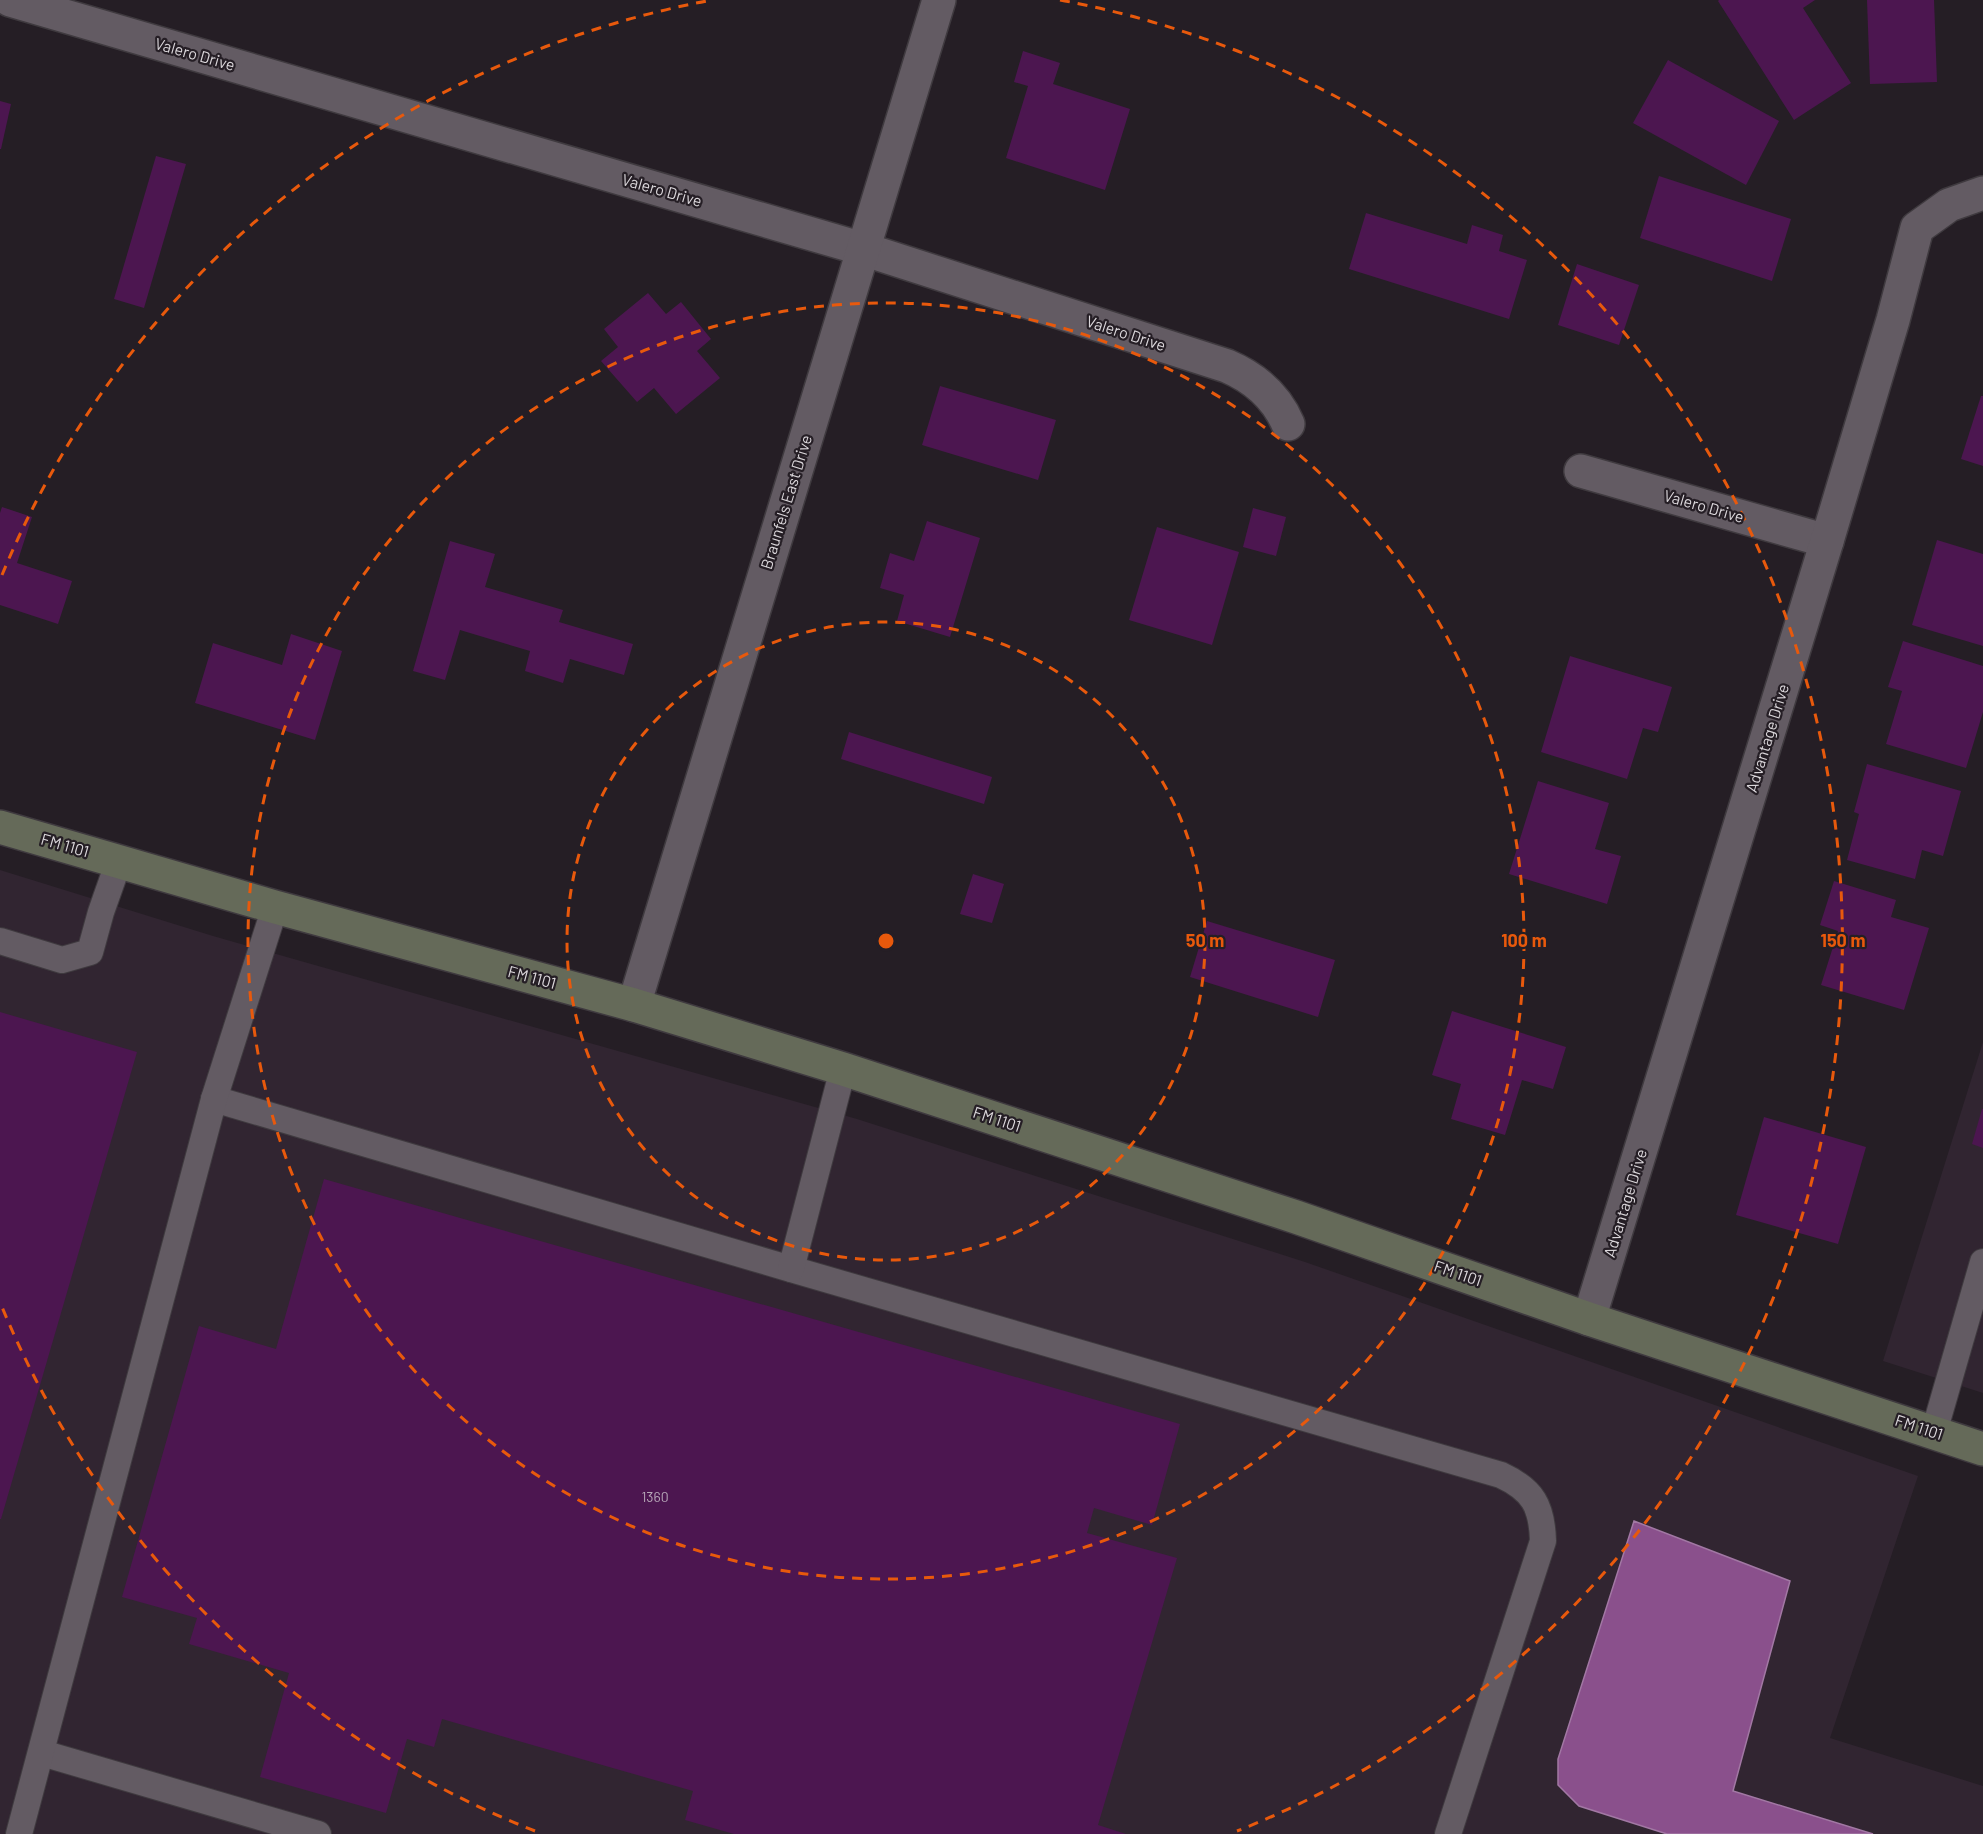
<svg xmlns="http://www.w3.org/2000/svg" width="1983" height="1834" viewBox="0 0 1983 1834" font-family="Barlow,sans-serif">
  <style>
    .built { fill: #312531 }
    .water { fill: #8a508c; stroke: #a278a4; stroke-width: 1.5 }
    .building { fill: #4c1650 }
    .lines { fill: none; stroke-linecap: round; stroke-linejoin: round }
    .lane-casing { stroke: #3f3a3f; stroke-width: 28 }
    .street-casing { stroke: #3f3a3f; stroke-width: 36 }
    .secondary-casing { stroke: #3f3a3f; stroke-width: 36 }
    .lane { stroke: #635b63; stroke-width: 26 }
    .street { stroke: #635b63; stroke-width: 33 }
    .secondary { stroke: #656a59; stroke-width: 33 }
    .ring { fill: none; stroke: #e8590c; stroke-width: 3; stroke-dasharray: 10 8 }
    .labels { text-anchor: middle; stroke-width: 4.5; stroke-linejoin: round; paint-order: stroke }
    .number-label { font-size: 14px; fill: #b7a7b8 }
    .street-label { font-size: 16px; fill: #dbd7db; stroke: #251e25 }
    .centre { fill: #e8590c; stroke: #251e25; stroke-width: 3 }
    .ring-label { font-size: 18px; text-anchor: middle; font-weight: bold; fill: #e8590c; stroke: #251e25; stroke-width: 4.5; stroke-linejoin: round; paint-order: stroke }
  </style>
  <rect width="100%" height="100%" fill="#251e25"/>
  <g class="built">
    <polygon points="0,870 213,936 857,1119 1305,1262 1918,1476 1830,1738 1983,1786 1983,1834 0,1834"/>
    <polygon points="1983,1042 1983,1393 1883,1361"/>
  </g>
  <polygon class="water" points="1634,1521 1790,1581 1733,1791 1873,1834 1667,1834 1579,1806 1558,1785 1558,1759"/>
  <g class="building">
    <polygon points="1719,0 1815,0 1803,8 1851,83 1794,120 1718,1"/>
    <polygon points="1867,0 1934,0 1937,82 1870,84"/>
    <polygon points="1023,51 1060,63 1053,84 1130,109 1105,190 1006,158 1028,86 1014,82"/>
    <polygon points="1668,60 1779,121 1746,185 1633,123"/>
    <polygon points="0,101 11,104 1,149 0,149"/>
    <polygon points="156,156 186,164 144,308 114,299"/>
    <polygon points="1659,176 1791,219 1772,281 1640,238"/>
    <polygon points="1366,213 1467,244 1472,225 1503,235 1499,251 1527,260 1509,319 1349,269"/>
    <polygon points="1577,264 1639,285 1619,345 1558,325"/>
    <polygon points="648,293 666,314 681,302 711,339 697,351 720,378 676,414 654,388 637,402 601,361 618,347 604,329"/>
    <polygon points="940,386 1056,420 1038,480 922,445"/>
    <polygon points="1981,396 1983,396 1983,466 1961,459"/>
    <polygon points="2,507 32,517 17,563 72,581 58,624 0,605 0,513"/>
    <polygon points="1253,508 1286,517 1276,556 1243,547"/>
    <polygon points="927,521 980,538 950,637 897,621 904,595 880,588 890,553 914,561"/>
    <polygon points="1157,527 1239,552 1212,645 1129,620"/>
    <polygon points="1937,540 1983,554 1983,646 1912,625"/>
    <polygon points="450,541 495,554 485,587 563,610 559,622 633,644 624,675 570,659 563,683 525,671 530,651 460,630 445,680 413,671"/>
    <polygon points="291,634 342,651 315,740 195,703 213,643 282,665"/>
    <polygon points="1903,641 1983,666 1983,712 1966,768 1886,744 1902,691 1888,687"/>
    <polygon points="1570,656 1672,687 1658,732 1643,728 1627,779 1541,752"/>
    <polygon points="849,732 992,777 984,804 841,759"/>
    <polygon points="1867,764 1961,791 1943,856 1922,850 1915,879 1847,860 1859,814 1854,812"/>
    <polygon points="1538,781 1609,803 1595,849 1621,856 1607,904 1509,874"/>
    <polygon points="973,874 1004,884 992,923 960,914"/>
    <polygon points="1834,881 1896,900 1891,917 1929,928 1904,1010 1821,985 1838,931 1820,925"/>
    <polygon points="1207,921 1335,960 1318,1017 1190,977"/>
    <polygon points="1452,1011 1566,1047 1553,1089 1522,1080 1505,1135 1451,1119 1461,1084 1432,1075"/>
    <polygon points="0,1012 137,1052 1,1519 0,1519"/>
    <polygon points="1982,1109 1983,1109 1983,1148 1972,1144"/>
    <polygon points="1764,1117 1866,1147 1838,1244 1736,1215"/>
    <polygon points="324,1179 1180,1424 1152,1525 1094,1508 1087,1533 1177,1558 1098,1825 1126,1834 734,1834 685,1820 693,1791 442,1719 434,1747 407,1739 386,1813 260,1777 289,1673 189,1644 197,1618 122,1597 199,1326 276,1349"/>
  </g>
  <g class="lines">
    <g class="lane-casing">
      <g id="lane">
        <polyline points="0,941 62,960 90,952 101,912 119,861"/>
        <path d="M214 1099 791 1269 1501 1475C1533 1490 1542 1506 1543 1541L1448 1834"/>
        <polyline points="791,1269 843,1069"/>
        <polyline points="1934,1432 1983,1262"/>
        <polyline points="42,1753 318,1834"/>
        <polyline points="19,1834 214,1099 275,907"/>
      </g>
    </g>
    <g class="street-casing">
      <g id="street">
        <path d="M10 0 863 249 1227 366C1255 378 1276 396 1288 424"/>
        <polyline points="1581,471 1827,541"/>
        <polyline points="634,1005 939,0"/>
        <polyline points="1589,1319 1827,541 1893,320 1917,228 1949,205 1983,193"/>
      </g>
    </g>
    <g class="secondary-casing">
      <polyline id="secondary" points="0,827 275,907 634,1005 843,1069 1296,1217 1589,1319 1983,1449"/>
    </g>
    <use href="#lane" class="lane"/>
    <use href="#street" class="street"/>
    <use href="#secondary" class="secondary"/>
  </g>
  <g class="ring">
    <circle cx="886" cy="941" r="319"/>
    <circle cx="886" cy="941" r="638"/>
    <path d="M535 1831A957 957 0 0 1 2 1307M2 575A957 957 0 0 1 712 0M1060 0A957 957 0 0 1 1237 1831"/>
  </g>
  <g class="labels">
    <g class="number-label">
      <text x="655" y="1502">1360</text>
    </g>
    <g class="street-label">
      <text transform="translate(195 54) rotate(16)" y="6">Valero Drive</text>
      <text transform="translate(662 190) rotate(16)" y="6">Valero Drive</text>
      <text transform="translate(1126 333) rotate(18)" y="6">Valero Drive</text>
      <text transform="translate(786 502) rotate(-73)" y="6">Braunfels East Drive</text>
      <text transform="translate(1704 506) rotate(16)" y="6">Valero Drive</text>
      <text transform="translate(1767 738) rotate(-73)" y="6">Advantage Drive</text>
      <text transform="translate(65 845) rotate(16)" y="6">FM 1101</text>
      <text transform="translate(532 977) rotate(15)" y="6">FM 1101</text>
      <text transform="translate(997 1119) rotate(18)" y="6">FM 1101</text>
      <text transform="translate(1625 1203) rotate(-73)" y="6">Advantage Drive</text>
      <text transform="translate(1458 1273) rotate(19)" y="6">FM 1101</text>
      <text transform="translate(1919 1427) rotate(18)" y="6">FM 1101</text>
    </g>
  </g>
  <circle cx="886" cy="941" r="9" class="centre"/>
  <g class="ring-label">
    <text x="1205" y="947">50 m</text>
    <text x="1524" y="947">100 m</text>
    <text x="1843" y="947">150 m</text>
  </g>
</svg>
